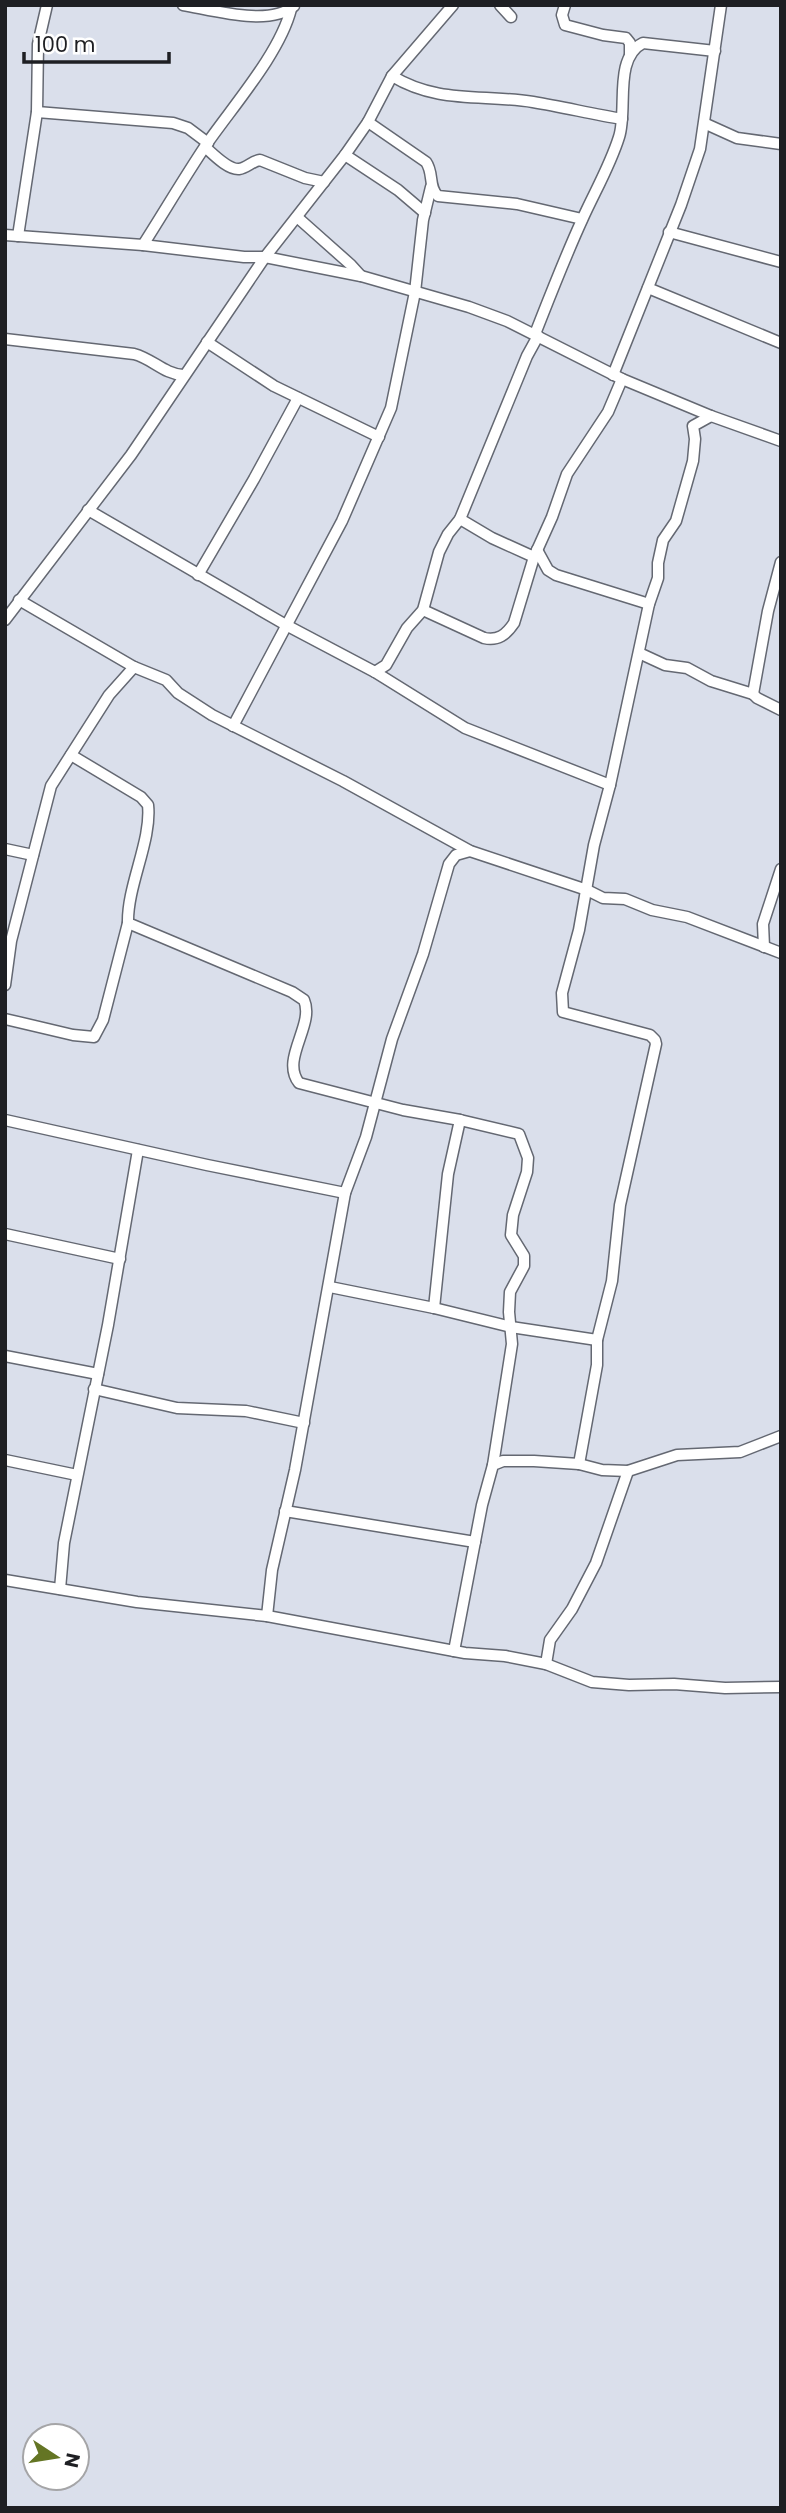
<svg xmlns="http://www.w3.org/2000/svg" width="786" height="2513" viewBox="0 0 786 2513" font-family="Poppins,sans-serif">
  <style>
    .lines { fill: none; stroke-linecap: round; stroke-linejoin: round }
    .street-casing { stroke: #646872; stroke-width: 13 }
    .street { stroke: #fff; stroke-width: 10 }
  </style>
  <rect width="100%" height="100%" fill="#dadfeb"/>
  <g class="lines">
    <g class="street-casing">
      <g id="street">
        <path d="M183 5C213 10 269 27 294 6"/>
        <polyline points="500,5 511,17"/>
        <polyline points="565,5 562,15 565,25 603,35 626,38 630,43 630,54"/>
        <path d="M392 76C438 104 482 94 533 102 563 107 592 114 622 119"/>
        <polyline points="37,112 173,123 188,128 208,143"/>
        <path d="M368 122 426 162C434 173 428 187 438 196L517 204 582 219"/>
        <polyline points="706,124 737,138 781,144"/>
        <path d="M205 147C213 154 228 170 239 169 247 168 252 161 260 160L305 178 324 182"/>
        <polyline points="345,155 398,190 425,213"/>
        <polyline points="297,217 351,265 361,276"/>
        <polyline points="669,232 781,262"/>
        <polyline points="5,235 143,245 244,257 265,257 361,276 469,307 507,321 622,379 711,416 781,441"/>
        <polyline points="18,236 37,112 38,44 47,5"/>
        <path d="M143 245C164 212 184 178 206 145 233 106 280 53 291 9"/>
        <polyline points="648,288 781,343"/>
        <path d="M535 334C550 296 565 257 582 220 594 193 610 166 619 137 628 110 613 58 643 43L715 51"/>
        <path d="M5 339 134 354C153 359 164 374 183 375"/>
        <polyline points="207,342 274,386 379,437"/>
        <polyline points="613,375 681,205 700,149 721,5"/>
        <polyline points="88,510 286,625 375,672 465,728 610,785"/>
        <polyline points="460,519 492,538 534,557"/>
        <polyline points="537,550 548,570 556,575 649,604"/>
        <polyline points="781,562 768,611 753,694 757,698 781,710"/>
        <polyline points="198,575 254,479 298,398"/>
        <polyline points="19,600 134,667 166,680 178,693 212,715 343,781 470,851 587,890 603,898 625,899 652,910 687,917 781,953"/>
        <path d="M423 610 484 638C498 641 506 635 514 623L534 557 552 517 567 474 608 412 622 379"/>
        <polyline points="5,620 131,455 265,257 345,155 368,122 392,76 453,5"/>
        <polyline points="639,653 665,665 687,668 711,681 753,694"/>
        <polyline points="375,672 386,665 407,628 423,610 439,552 448,534 460,519 527,356 538,336"/>
        <polyline points="233,726 342,521 391,408 415,292 423,220 431,187"/>
        <path d="M71 755 141 797 148 805C152 840 127 886 128 923L292 992 304 1000C315 1025 280 1059 299 1083L403 1110 460 1120 519 1134 528 1158 527 1172 513 1215 511 1235 524 1256V1266L510 1292 509 1312 512 1344 493 1465"/>
        <polyline points="5,849 33,855"/>
        <polyline points="764,947 763,924 781,869"/>
        <polyline points="5,985 11,941 51,786 109,695 134,667"/>
        <polyline points="5,1019 73,1035 94,1037 103,1020 128,923"/>
        <polyline points="5,1120 207,1165 345,1193"/>
        <polyline points="5,1234 120,1259"/>
        <polyline points="330,1287 434,1308 511,1327 597,1340"/>
        <polyline points="434,1308 448,1174 460,1120"/>
        <polyline points="5,1356 98,1374"/>
        <polyline points="94,1389 177,1408 246,1411 304,1423"/>
        <polyline points="5,1460 77,1475"/>
        <polyline points="579,1464 597,1365 597,1340 612,1281 620,1205 656,1044 655,1040 650,1035 563,1012 562,993 579,930 594,845 610,785 649,604 658,578 658,563 663,540 676,521 693,461 695,439 693,426 711,416"/>
        <polyline points="285,1511 475,1542"/>
        <polyline points="5,1580 137,1602 267,1616 465,1653 505,1656 546,1664 592,1682 629,1685 674,1684 725,1688 781,1687"/>
        <polyline points="60,1589 64,1543 108,1325 138,1150"/>
        <polyline points="267,1616 272,1570 295,1470 345,1193 366,1137 392,1039 423,954 449,864 456,855 470,851"/>
        <polyline points="454,1651 482,1505 493,1465 503,1461 534,1461 579,1464 602,1470 628,1471 677,1455 740,1452 781,1436"/>
        <polyline points="546,1664 550,1640 572,1609 596,1563 628,1471"/>
      </g>
    </g>
    <use href="#street" class="street"/>
  </g>
  <rect width="786" height="2513" fill="none" stroke="#1e1f23" stroke-width="14"/>
  <g transform="translate(56 2457) rotate(102)"><circle r="33" fill="#ffffff" stroke="#a5a5a7" stroke-width="2"/>
  <path d="M0-5L12 26L0 18L-12 26Z" fill="#647524"/>
  <text y="-10" font-size="19" font-weight="bold" text-anchor="middle" fill="#1e1f23">N</text>
  </g>
  <path d="M24 52v10h145v-10" fill="none" stroke="#1e1f23" stroke-width="3.5"/>
  <text x="35" y="52" font-size="21" fill="#1e1f23" stroke="#ffffff" stroke-width="5" paint-order="stroke">100 m</text>
</svg>
